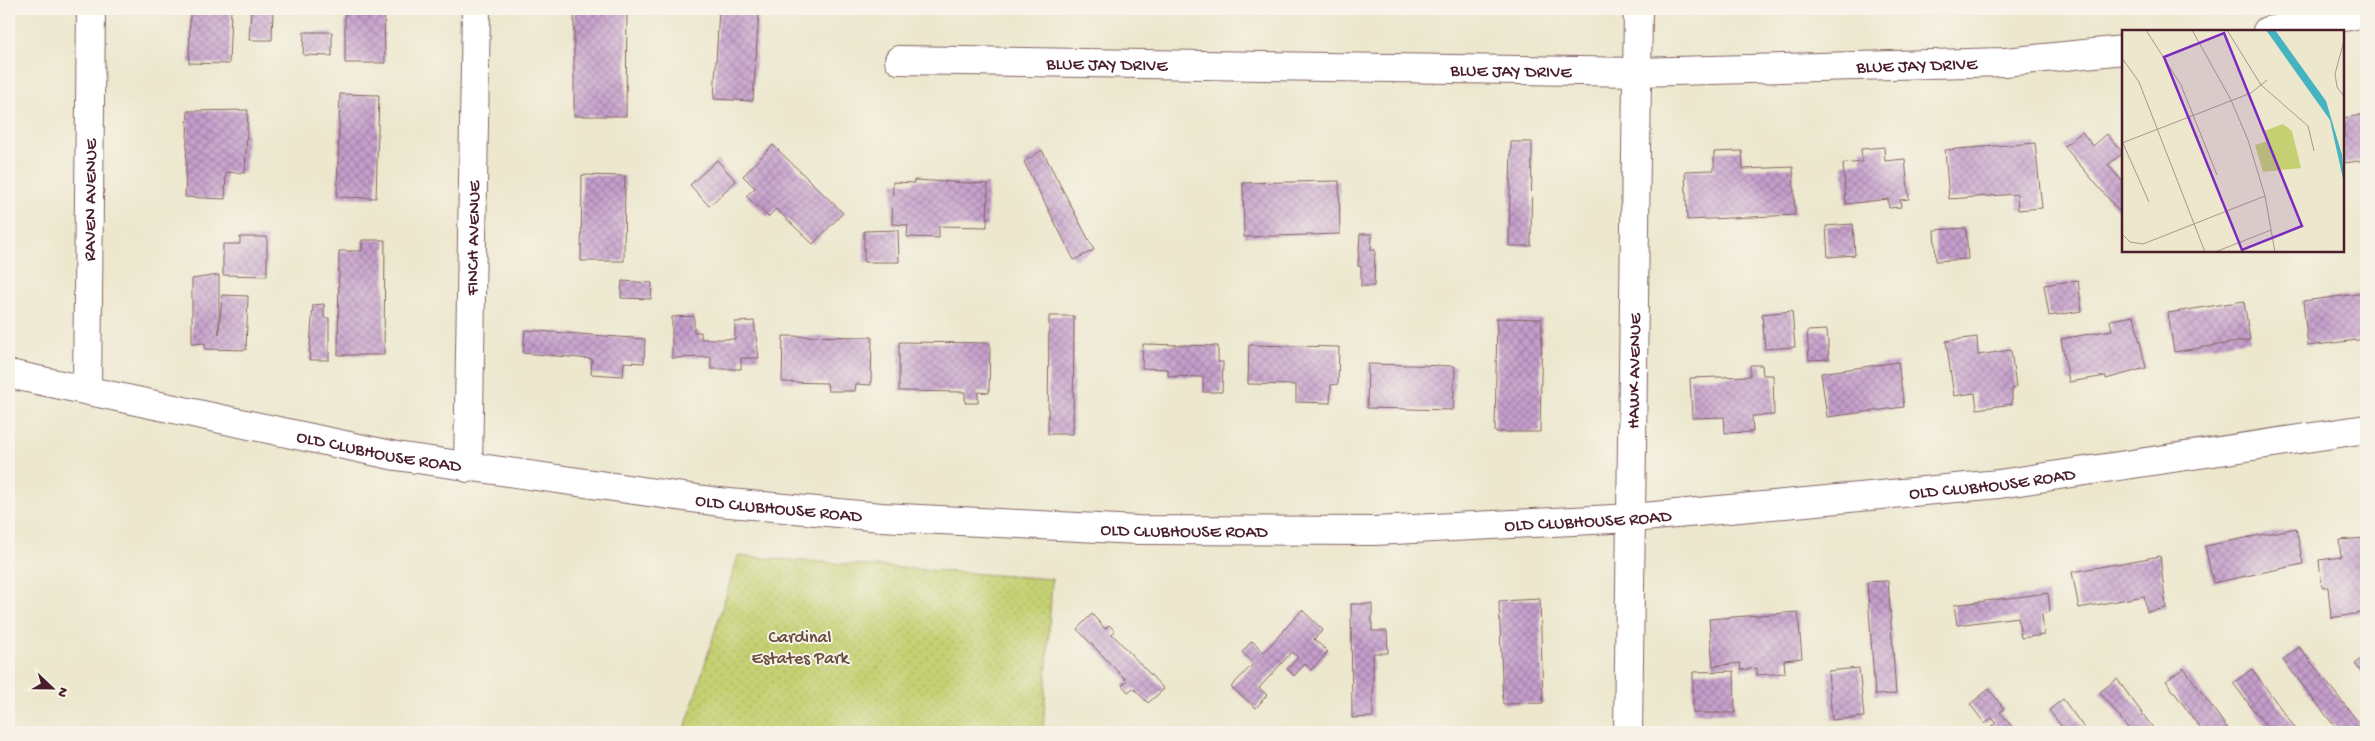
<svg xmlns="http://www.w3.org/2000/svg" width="2375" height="741" viewBox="0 0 2375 741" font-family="'Gochi Hand',sans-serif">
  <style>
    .grass { fill: url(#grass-dots); stroke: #87784e }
    .building { fill: url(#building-cross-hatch) }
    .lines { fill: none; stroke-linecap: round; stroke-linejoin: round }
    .minor-casing { stroke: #836564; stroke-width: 30 }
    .minor { stroke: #fff; stroke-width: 28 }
    .labels { text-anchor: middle; stroke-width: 4; stroke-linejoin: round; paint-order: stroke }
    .street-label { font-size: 18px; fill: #4a1f2b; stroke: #f7f3e8 }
    .park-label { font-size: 18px; fill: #684b3d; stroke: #f7f3e8 }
    .inset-road { fill: none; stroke: #ab978c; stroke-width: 1 }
    .view { fill: #7b2cbf; fill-opacity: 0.15; stroke: #7b2cbf; stroke-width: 2.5 }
    .inset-edge { fill: none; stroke: #4a1f2b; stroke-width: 2.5 }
  </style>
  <defs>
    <pattern id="grass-dots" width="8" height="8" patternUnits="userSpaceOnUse" patternTransform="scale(1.25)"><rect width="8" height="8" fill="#c4d072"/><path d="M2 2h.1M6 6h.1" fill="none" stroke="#aab263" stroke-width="1.8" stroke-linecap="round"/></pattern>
    <pattern id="building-cross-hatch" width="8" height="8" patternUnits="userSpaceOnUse" patternTransform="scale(1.25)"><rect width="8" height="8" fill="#c59fcc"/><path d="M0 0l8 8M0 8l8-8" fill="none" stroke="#a281a6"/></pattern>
  </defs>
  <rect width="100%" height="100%" fill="#f7f3e8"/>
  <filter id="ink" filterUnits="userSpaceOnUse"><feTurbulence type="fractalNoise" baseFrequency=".02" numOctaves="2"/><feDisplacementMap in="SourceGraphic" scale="10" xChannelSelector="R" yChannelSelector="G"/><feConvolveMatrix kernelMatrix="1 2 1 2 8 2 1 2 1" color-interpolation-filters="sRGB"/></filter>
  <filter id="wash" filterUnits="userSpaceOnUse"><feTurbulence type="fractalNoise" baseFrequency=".0096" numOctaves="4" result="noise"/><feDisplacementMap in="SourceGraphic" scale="20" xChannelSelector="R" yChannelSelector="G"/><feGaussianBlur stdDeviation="1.12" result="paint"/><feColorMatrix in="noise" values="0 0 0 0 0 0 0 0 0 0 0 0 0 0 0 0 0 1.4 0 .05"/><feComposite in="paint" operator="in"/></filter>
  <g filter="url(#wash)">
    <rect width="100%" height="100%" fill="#ece7cd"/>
    <polygon class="grass" points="738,556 1052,579 1043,732 684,732"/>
    <g id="blocks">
      <g class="building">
        <polygon points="190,9 231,9 229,64 189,63"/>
        <polygon points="251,9 273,9 272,40 249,40"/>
        <polygon points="345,9 384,9 385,63 345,63"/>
        <polygon points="574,9 627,9 626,116 574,116"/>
        <polygon points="719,9 759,11 753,101 714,99"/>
        <polygon points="304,32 332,32 332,56 303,55"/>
        <polygon points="340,94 379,95 376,198 337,197"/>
        <polygon points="248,110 245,173 226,172 225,199 185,197 188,111"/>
        <polygon points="2366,114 2366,160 2344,163 2344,118"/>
        <polygon points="2082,132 2093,146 2107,134 2123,153 2108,165 2124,183 2124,217 2064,146"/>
        <polygon points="1511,142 1532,142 1531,246 1509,246"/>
        <polygon points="2035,143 2042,208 2018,210 2017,194 1949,199 1945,150"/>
        <polygon points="773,145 843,213 813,244 776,209 768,217 746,196 755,188 743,176"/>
        <polygon points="1884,147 1885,161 1905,159 1909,199 1900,200 1901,207 1889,208 1888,199 1846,204 1843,164 1862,162 1861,149"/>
        <polygon points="1042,150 1094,250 1074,260 1024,162"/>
        <polygon points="1742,151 1743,169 1793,167 1795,215 1687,220 1685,171 1714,170 1714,152"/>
        <polygon points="717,160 736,181 709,206 690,185"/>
        <polygon points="582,175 625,176 624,261 581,261"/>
        <polygon points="914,180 988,184 987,227 939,226 939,238 907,237 908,225 892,224 893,182 914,183"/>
        <polygon points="1339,181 1340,234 1244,237 1243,183"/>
        <polygon points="1853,224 1855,255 1828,257 1826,226"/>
        <polygon points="1966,228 1968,259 1936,261 1934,230"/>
        <polygon points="898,230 899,262 864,262 864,231"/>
        <polygon points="1360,234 1372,234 1371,250 1375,250 1374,286 1361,286 1361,266 1358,266"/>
        <polygon points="240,237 267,237 267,276 223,275 223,244 240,244"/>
        <polygon points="362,240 385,240 384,355 338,355 339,251 362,251"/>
        <polygon points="219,275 219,334 222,295 248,296 246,350 205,349 205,343 192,344 192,279"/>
        <polygon points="2078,280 2082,311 2049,316 2044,285"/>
        <polygon points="622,281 652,283 651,299 621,298"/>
        <polygon points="2366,293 2366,339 2308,346 2303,301"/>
        <polygon points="2244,301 2250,340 2174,352 2168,313"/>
        <polygon points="324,304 324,318 329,318 329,360 309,360 313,305"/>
        <polygon points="1792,311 1795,347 1765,349 1762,314"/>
        <polygon points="694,316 694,332 701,332 701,339 735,339 735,322 754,321 759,358 741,358 741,369 711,369 711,357 672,358 672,317"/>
        <polygon points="1049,316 1074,316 1073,434 1048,434"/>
        <polygon points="2134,316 2146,368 2106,379 2106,376 2069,382 2061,339 2112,330 2110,320"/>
        <polygon points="1497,318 1542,319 1540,432 1495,432"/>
        <polygon points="525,330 645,339 644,363 624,362 623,376 591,374 592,359 523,353"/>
        <polygon points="1827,330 1829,359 1809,360 1807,331"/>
        <polygon points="783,336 872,337 871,385 856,384 855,391 828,391 827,383 782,382"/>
        <polygon points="1977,337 1978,355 2011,350 2016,388 2012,389 2012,404 1977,409 1975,393 1954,396 1946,341"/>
        <polygon points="899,342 990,343 989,393 978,392 978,403 965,403 965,392 899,391"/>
        <polygon points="1143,344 1218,346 1218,362 1223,362 1222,392 1203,392 1203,377 1168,376 1168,369 1142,368"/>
        <polygon points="1249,345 1339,347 1338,384 1331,385 1330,403 1296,402 1296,385 1248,384"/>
        <polygon points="1898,362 1904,407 1827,417 1821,373"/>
        <polygon points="1368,364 1455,366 1453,410 1367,408"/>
        <polygon points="1750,365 1762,365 1763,375 1773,375 1774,415 1752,416 1753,432 1725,433 1724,417 1692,418 1690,378 1750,376"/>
        <polygon points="2296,528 2303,564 2213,583 2205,546"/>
        <polygon points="2366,538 2366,612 2331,618 2328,587 2322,587 2319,560 2341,557 2339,540"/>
        <polygon points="2160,556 2166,608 2147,612 2144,596 2079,608 2072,572"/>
        <polygon points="1888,581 1896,694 1875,695 1867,582"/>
        <polygon points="2048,593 2050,612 2042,614 2044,635 2021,638 2018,617 1957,625 1954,605"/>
        <polygon points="1540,599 1543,703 1503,704 1499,601"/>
        <polygon points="1351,604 1372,604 1372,631 1387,631 1388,653 1373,653 1373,717 1352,718"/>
        <polygon points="1302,610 1323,630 1314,639 1328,652 1311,670 1305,664 1294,676 1287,669 1298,657 1292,652 1259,688 1267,695 1256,708 1231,687 1254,663 1242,652 1252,641 1264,652"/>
        <polygon points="1798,612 1802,658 1784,660 1785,673 1757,675 1757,668 1741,670 1740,663 1713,666 1709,619"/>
        <polygon points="1092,614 1105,629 1109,625 1115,631 1112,634 1164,689 1148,703 1133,688 1128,692 1122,685 1127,681 1077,629"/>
        <polygon points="2299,647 2366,732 2339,732 2283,660"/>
        <polygon points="2366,655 2366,678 2355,664"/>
        <polygon points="1859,668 1864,717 1832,720 1828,671"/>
        <polygon points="2184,668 2230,732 2203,732 2166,681"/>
        <polygon points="2252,669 2298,732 2270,732 2233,683"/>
        <polygon points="1734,671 1735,713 1693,713 1693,672"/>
        <polygon points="2117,679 2156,732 2131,732 2100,692"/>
        <polygon points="1989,689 2004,709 2000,712 2016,732 1996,732 1991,726 1996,723 1992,718 1985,724 1970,704"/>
        <polygon points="2063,699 2087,732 2066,732 2049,710"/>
      </g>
    </g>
  </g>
  <g filter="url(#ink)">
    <use href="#blocks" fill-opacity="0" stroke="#836564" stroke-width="1"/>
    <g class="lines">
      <g class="minor-casing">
        <g id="minor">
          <polyline points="2267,31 2366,13"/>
          <path id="s1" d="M899 60 1637 72 2005 62 2124 50"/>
          <path id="s2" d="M9 374 396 456 719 502 881 517 1137 530 1374 531 1633 518 1999 484 2366 429"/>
          <path id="s3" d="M87 390 91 9"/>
          <path id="s4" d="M468 468 476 9"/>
          <path id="s5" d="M1628 732 1638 9"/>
        </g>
      </g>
      <use href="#minor" class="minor"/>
    </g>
  </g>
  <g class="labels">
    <g class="street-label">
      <text dy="6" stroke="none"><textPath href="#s1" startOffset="208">BLUE JAY DRIVE</textPath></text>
      <text dy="6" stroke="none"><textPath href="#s1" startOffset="1018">BLUE JAY DRIVE</textPath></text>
      <text dy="6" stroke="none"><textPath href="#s1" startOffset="612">BLUE JAY DRIVE</textPath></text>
      <text dy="6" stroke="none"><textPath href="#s3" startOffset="190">RAVEN AVENUE</textPath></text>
      <text dy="6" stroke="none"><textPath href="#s4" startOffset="230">FINCH AVENUE</textPath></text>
      <text dy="6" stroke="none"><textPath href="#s5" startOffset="361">HAWK AVENUE</textPath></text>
      <text dy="6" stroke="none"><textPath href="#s2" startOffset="378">OLD CLUBHOUSE ROAD</textPath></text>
      <text dy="6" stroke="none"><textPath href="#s2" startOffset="1998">OLD CLUBHOUSE ROAD</textPath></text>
      <text dy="6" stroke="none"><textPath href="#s2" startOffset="782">OLD CLUBHOUSE ROAD</textPath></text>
      <text dy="6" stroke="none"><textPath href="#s2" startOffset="1592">OLD CLUBHOUSE ROAD</textPath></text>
      <text dy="6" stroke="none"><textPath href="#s2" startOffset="1188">OLD CLUBHOUSE ROAD</textPath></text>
    </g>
    <g class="park-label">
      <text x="800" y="642">Cardinal<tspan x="800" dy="21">Estates Park</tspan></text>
    </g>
  </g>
  <g transform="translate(2122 30)">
    <rect width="222" height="222" fill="#ece7cd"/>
    <path d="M161 94 170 101 179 138 141 142 133 115 146 111 142 101Z" fill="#c4d072"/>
    <path d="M144 0H153L204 71 220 125 222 153 208 90Z" fill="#45b4c0"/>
    <path class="inset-road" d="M24 0 59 55 95 145M70 0 109 70 126 110 143 166 153 222M105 0 139 55 186 96 192 121M223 7 213 44 215 57 223 68M0 28 17 52 83 222M0 111 27 172M0 113 129 63 145 50M0 204 8 212 21 214 143 166M93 222 149 200"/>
    <path class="view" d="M102 3 180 196 120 220 42 27Z"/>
    <rect width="222" height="222" class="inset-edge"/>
  </g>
  <rect width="2375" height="741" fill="none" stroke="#f7f3e8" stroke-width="30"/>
  <g transform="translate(52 688) rotate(112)" stroke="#f7f3e8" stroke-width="4" paint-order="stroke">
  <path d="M0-4L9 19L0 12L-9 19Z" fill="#4a1f2b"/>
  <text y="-8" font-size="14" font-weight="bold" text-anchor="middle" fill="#4a1f2b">N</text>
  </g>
</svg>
